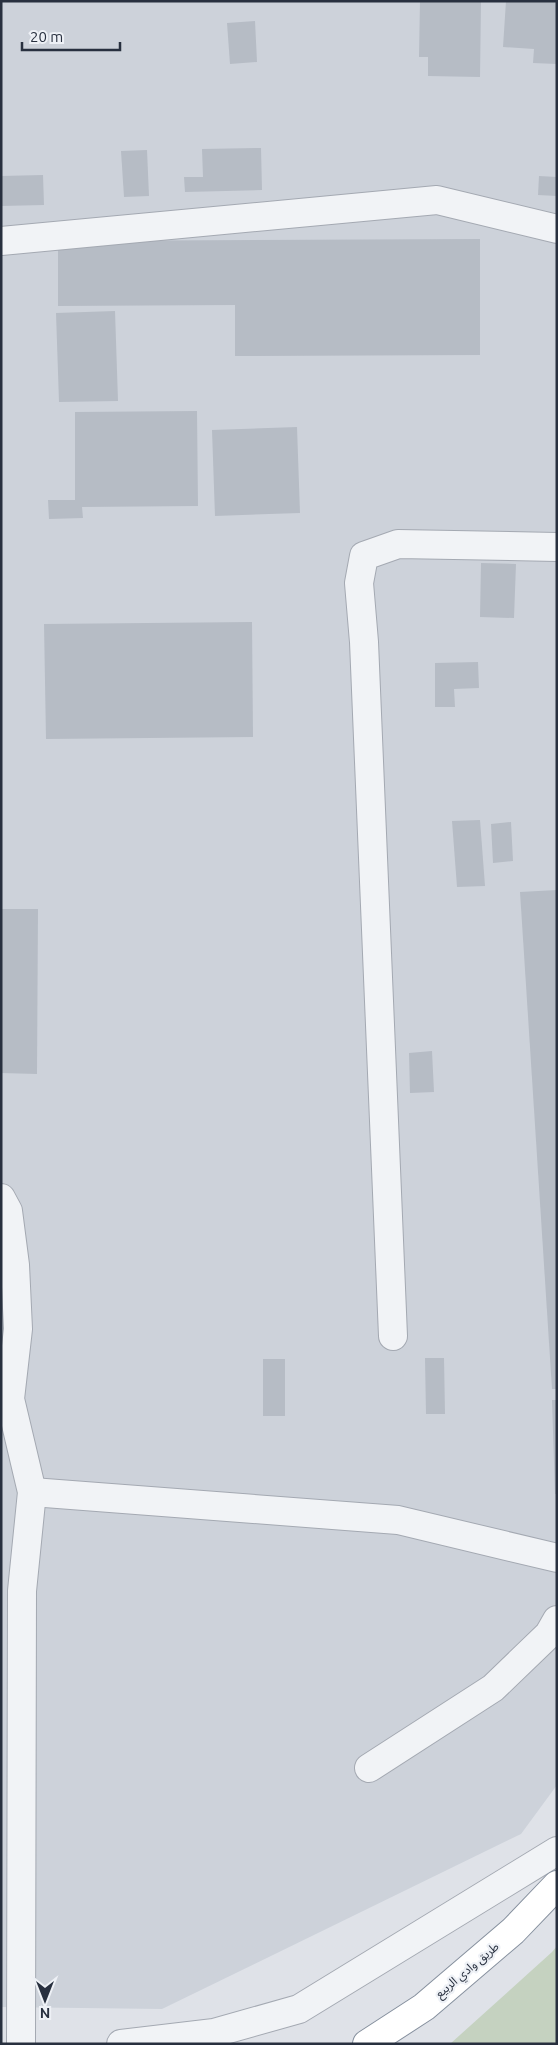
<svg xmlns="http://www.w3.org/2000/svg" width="558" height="2045" viewBox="0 0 558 2045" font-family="Ubuntu,'Noto Sans Arabic',sans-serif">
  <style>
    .built { fill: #cdd2da }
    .green { fill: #c5d2c0 }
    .building { fill: #b6bcc5 }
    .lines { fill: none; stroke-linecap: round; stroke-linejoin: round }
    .minor-casing { stroke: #a4a9b2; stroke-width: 30 }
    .highway-casing { stroke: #86909e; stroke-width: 30 }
    .minor { stroke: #f1f3f6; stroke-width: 28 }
    .highway { stroke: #fff; stroke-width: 28 }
    .labels { text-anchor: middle; stroke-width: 4.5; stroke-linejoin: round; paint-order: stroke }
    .street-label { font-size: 12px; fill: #28303f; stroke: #eef1f6 }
  </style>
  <rect width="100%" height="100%" fill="#dfe2e8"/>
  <polygon class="built" points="1,1 557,1 557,1785 521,1834 162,2009 1,2007"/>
  <polygon class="green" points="557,1946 557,2044 450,2044 552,1952"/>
  <g class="building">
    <polygon points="420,1 481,1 480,77 428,76 428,57 419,57"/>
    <polygon points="506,1 557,1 557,64 533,63 534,49 503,47"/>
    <polygon points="255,21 257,62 230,64 227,23"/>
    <polygon points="261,148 262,190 185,192 184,177 203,177 202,149"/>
    <polygon points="147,150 149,196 124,197 121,151"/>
    <polygon points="43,175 44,205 1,206 1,176"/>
    <polygon points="539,176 557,177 557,196 538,195"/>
    <polygon points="480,239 480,355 235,356 235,305 58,306 58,241"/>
    <polygon points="115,311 118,401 59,402 56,313"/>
    <polygon points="197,411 198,506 82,507 83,518 49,519 48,500 75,500 75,412"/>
    <polygon points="297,427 300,513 215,516 212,430"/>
    <polygon points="481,563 516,564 514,618 480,617"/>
    <polygon points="252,622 253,737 46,739 44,624"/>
    <polygon points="478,662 479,688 454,689 455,707 435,707 435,663"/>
    <polygon points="480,820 485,886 457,887 452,821"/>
    <polygon points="511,822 513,861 493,863 491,824"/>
    <polygon points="557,890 557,1389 552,1389 520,892"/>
    <polygon points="1,909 38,909 37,1074 1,1073"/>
    <polygon points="432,1051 434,1092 410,1093 409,1053"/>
    <polygon points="425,1358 444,1358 445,1414 426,1414"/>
    <rect x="263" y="1359" width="22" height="57"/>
    <polygon points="552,1400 557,1400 557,1494 555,1494"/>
  </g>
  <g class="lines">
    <g class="minor-casing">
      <g id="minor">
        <polyline points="1,241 437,200 557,229"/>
        <polyline points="1,1198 8,1211 15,1265 18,1329 10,1399 32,1492 22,1591 21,2044"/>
        <polyline points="393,1336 364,642 359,583 364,556 398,544 557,547"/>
        <polyline points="32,1492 398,1520 557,1558"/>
        <polyline points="369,1768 493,1688 549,1634 557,1620"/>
        <polyline points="121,2044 214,2033 299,2009 557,1851"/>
      </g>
    </g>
    <g class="highway-casing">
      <polyline id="highway" points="367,2044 424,2007 513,1931 557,1885"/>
    </g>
    <use href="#minor" class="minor"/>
    <use href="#highway" class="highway"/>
  </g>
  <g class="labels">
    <g class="street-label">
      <text transform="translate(467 1970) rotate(-40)" y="4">طريق وادي الربيع</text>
    </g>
  </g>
  <rect width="558" height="2045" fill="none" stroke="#28303f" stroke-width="5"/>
  <g transform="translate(45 2000) rotate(180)" stroke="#eef1f6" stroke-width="4" paint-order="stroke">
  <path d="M0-4L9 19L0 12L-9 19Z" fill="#28303f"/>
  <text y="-8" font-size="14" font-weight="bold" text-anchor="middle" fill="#28303f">N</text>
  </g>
  <path d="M22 42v8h98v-8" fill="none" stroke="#28303f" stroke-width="2.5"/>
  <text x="30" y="42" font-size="15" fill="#28303f" stroke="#eef1f6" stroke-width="4" paint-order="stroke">20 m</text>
</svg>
